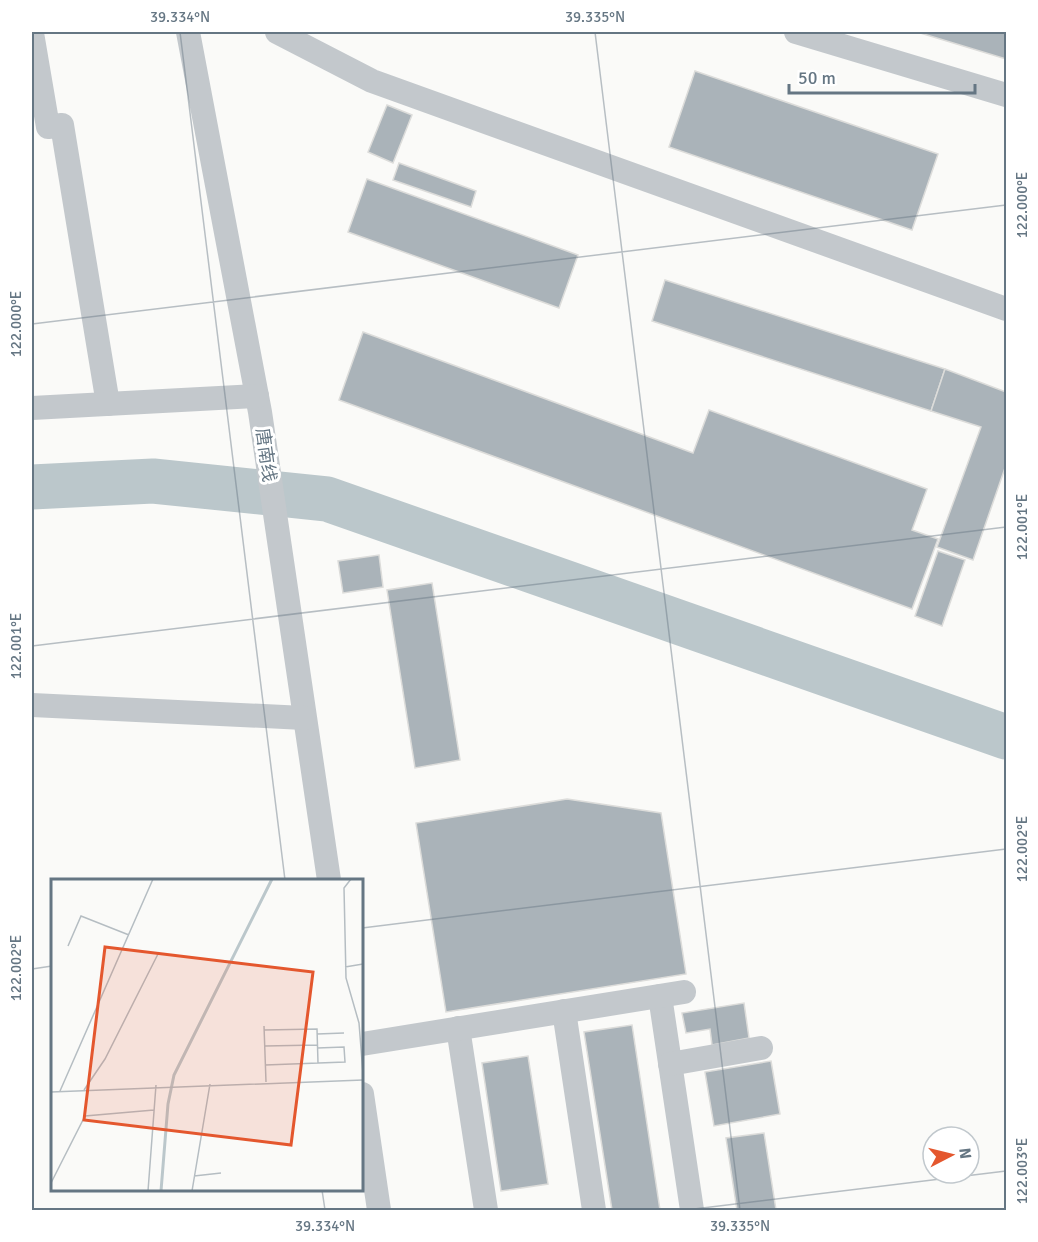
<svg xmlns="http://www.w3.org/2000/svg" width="1038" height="1242" viewBox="0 0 1038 1242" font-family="Signika,'Noto Sans SC',sans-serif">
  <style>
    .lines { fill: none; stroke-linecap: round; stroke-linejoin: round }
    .river { stroke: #bbc7cb; stroke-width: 45 }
    .building { fill: #aab3b9; stroke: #dcdcda; stroke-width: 1.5 }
    .minor { stroke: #c3c8cc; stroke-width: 24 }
    .ticks { fill: none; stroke: #657683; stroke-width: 1.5; stroke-opacity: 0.45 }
    .labels { text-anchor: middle; stroke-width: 6; stroke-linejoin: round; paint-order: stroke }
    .street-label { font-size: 18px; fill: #657683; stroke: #fff }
    .inset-river { fill: none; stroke: #bbc7cb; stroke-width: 3 }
    .inset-road { fill: none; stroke: #b5bdc2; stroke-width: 1.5 }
    .view { fill: #e4572e; fill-opacity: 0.15; stroke: #e4572e; stroke-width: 3 }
    .inset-edge { fill: none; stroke: #657683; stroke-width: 3 }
    .neatline { fill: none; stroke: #657683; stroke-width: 2 }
    .ticks-label { font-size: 15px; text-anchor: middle; fill: #657683 }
  </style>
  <rect width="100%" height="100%" fill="#fafaf8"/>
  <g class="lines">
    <polyline class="river" points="32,487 153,481 327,499 1006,737"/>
  </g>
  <g class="building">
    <polygon points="917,32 1006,32 1006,59"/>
    <polygon points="695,71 938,154 912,230 669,147"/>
    <polygon points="387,105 412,115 393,163 368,152"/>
    <polygon points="399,163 476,191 471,207 393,180"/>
    <polygon points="367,179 578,255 559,308 348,232"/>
    <polygon points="665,280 945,369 931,411 652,321"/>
    <polygon points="363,332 693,453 709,410 927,489 912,530 938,539 912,609 339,400"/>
    <polygon points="945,369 1006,392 1006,465 973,560 937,547 981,427 931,411"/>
    <polygon points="938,551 965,560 942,626 915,616"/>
    <polygon points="379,555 383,587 343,593 338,561"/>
    <polygon points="432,583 460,760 415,768 387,590"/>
    <polygon points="567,799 661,813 686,974 446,1012 416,823"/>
    <polygon points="744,1003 749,1038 712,1045 710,1029 686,1033 682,1013"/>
    <polygon points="632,1025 660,1210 612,1210 584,1032"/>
    <polygon points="528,1056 548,1184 501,1191 482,1063"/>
    <polygon points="771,1061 780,1114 714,1126 705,1072"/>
    <polygon points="764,1133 776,1210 737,1210 726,1138"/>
  </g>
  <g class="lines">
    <g class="minor">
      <polyline points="188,32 260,412 329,880"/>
      <polyline points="277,32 372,81 1006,309"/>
      <polyline points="796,32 1006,95"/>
      <polyline points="32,33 48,127 62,125 108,404"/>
      <polyline points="32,408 257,396"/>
      <polyline points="32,705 304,718"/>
      <polyline points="660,996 692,1210"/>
      <polyline points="564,1011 594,1210"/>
      <polyline points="458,1028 486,1210"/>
      <polyline points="362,1044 684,992"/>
      <polyline points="670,1064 761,1048"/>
      <polyline points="362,1094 379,1210"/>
    </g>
  </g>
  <path class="ticks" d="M180 32 285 880M595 32 740 1210M32 324 1006 205M32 646 1006 527M362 928 1006 849M32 969 52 966M322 1190 325 1210M686 1210 1006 1171"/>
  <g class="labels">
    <g class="street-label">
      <text transform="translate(266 455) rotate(82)" y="6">唐南线</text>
    </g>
  </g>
  <g transform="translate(51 879)">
    <rect width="312" height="312" fill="#fafaf8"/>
    <path class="inset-river" d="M110 312 117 225 123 196 221 0"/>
    <path class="inset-road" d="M300 0 293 9 295 99 308 144 312 195M17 67 30 37 78 56M294 88 312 85M213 147 215 203M213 151 266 150 267 184M266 155 293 154M214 167 266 166M214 186 294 183 293 168 266 169M33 211 54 180 108 73M9 212 102 0M0 213 312 201M143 297 170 294M0 304 34 237 103 231M97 312 105 206M141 312 159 205"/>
    <path class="view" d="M54 68 262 93 240 266 33 241Z"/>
    <rect width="312" height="312" class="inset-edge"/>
  </g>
  <rect width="1038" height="1242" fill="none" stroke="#ffffff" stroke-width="66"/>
  <g transform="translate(951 1155) rotate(83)"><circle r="28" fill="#ffffff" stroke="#c1c8cd" stroke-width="1.5"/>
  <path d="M0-4.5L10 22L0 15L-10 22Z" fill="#e4572e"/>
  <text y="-9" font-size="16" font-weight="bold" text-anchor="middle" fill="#657683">N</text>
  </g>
  <path d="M789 84v9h186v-9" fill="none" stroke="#657683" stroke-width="3"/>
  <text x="798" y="84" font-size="18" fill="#657683" stroke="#ffffff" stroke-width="4.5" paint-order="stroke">50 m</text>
  <rect x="33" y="33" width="972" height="1176" class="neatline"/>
  <g class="ticks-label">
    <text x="180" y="22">39.334°N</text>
    <text x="595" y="22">39.335°N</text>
    <text transform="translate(1022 205) rotate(-90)" y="5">122.000°E</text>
    <text transform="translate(16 324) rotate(-90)" y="5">122.000°E</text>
    <text transform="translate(1022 527) rotate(-90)" y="5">122.001°E</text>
    <text transform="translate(16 646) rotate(-90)" y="5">122.001°E</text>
    <text transform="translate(1022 849) rotate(-90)" y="5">122.002°E</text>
    <text transform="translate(16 968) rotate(-90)" y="5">122.002°E</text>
    <text transform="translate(1022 1171) rotate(-90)" y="5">122.003°E</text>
    <text x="325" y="1231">39.334°N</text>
    <text x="740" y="1231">39.335°N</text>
  </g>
</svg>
